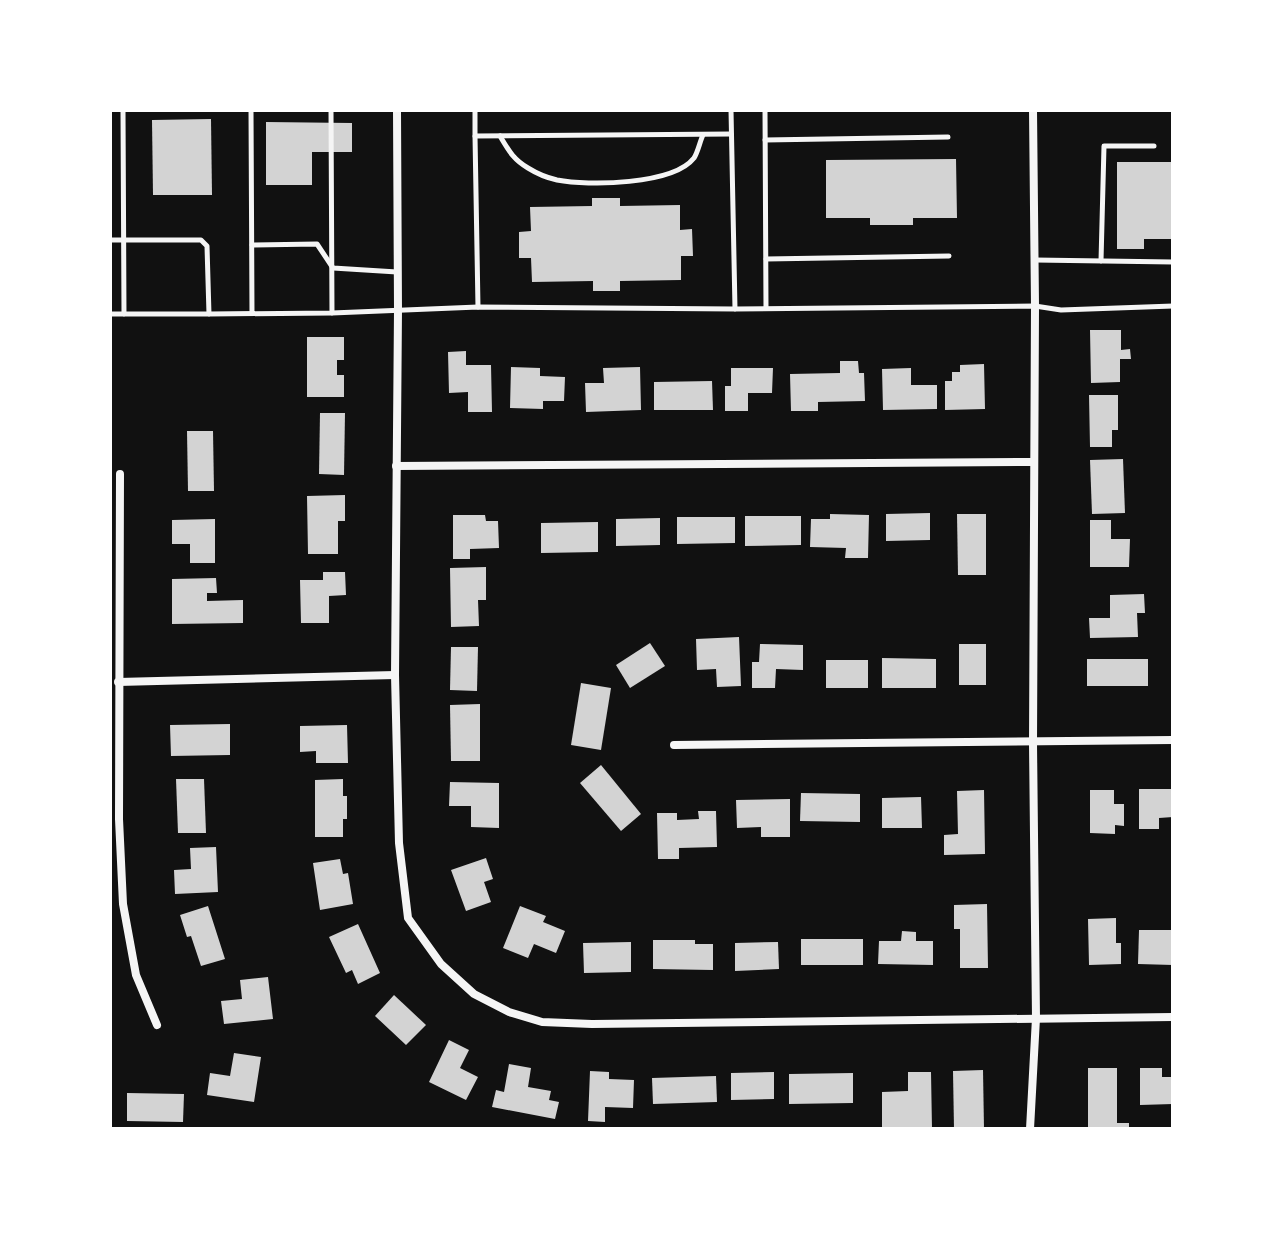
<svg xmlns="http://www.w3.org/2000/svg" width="1283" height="1239" viewBox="0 0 1283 1239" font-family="Figtree,sans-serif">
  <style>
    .building { fill: #d3d3d3 }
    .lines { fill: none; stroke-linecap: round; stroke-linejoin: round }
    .service { stroke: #f5f5f5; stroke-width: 5 }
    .minor { stroke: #f5f5f5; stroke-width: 8 }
  </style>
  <rect width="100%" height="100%" fill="#111"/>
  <g class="building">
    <polygon points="211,119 212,195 153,195 152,120"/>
    <polygon points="266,122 352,123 352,152 312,152 312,185 266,185"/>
    <polygon points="956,159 957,218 913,218 913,225 870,225 870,218 826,218 826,160"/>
    <polygon points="1117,162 1173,162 1173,239 1144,239 1144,249 1117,249"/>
    <polygon points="592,198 620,198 620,206 680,205 680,230 692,229 693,256 681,256 681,280 620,281 620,291 593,291 593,281 532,282 531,258 519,258 519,232 531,231 530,207 592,206"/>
    <polygon points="1090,330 1121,330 1121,350 1130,349 1131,359 1120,359 1120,382 1091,383"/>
    <polygon points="307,337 344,337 344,360 337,360 337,375 344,375 344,397 307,397"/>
    <polygon points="466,351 466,365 491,365 492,412 468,412 468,392 449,393 448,352"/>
    <polygon points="840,361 858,361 859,373 864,373 865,401 818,402 818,411 791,411 790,374 840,373"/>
    <polygon points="984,364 985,409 945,410 945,381 952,381 952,372 960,372 960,365"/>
    <polygon points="511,367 540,368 540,376 565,377 564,401 543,401 543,409 510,408"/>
    <polygon points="640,367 641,410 586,412 585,383 604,383 603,368"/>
    <polygon points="731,368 773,368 772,393 748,393 748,411 725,411 725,386 731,386"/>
    <polygon points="911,368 911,385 937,385 937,409 883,410 882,369"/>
    <polygon points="712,381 713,410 654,410 654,382"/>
    <polygon points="1089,395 1118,395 1118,430 1112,430 1112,447 1090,447"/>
    <polygon points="320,413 345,413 344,475 319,474"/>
    <polygon points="187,431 213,431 214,491 188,491"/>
    <polygon points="1123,459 1125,513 1092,514 1090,460"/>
    <polygon points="345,495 345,521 338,521 338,554 308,554 307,496"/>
    <polygon points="930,513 930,540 886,541 886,514"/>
    <polygon points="830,514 869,515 868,558 845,558 846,548 810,547 811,519 830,519"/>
    <polygon points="957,514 986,514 986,575 958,575"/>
    <polygon points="453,515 485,515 486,521 498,521 499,548 470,549 470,559 453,559"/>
    <polygon points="745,516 801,516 801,545 745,546"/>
    <polygon points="677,517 735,517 735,543 677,544"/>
    <polygon points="660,518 660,545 616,546 616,519"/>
    <polygon points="215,519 215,563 190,563 190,544 172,544 172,520"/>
    <polygon points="1090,520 1111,520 1111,539 1130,539 1129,567 1090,567"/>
    <polygon points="598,522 598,552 541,553 541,523"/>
    <polygon points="486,567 486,600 478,600 479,626 451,627 450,568"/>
    <polygon points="323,572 345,572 346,595 329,596 329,623 301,623 300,580 323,580"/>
    <polygon points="216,578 217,593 207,593 207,601 243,600 243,623 172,624 172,579"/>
    <polygon points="1144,594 1145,613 1137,613 1138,637 1090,638 1089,618 1110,618 1110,595"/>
    <polygon points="739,637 741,686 717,687 716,669 697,670 696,639"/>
    <polygon points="650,643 665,666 630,688 616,665"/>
    <polygon points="760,644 803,645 803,670 776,669 775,688 752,688 752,662 759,662"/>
    <rect x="959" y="644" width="27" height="41"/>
    <polygon points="451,647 478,647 477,691 450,690"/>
    <polygon points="882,658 936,659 936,688 882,688"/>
    <rect x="1087" y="659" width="61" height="27"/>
    <rect x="826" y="660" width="42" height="28"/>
    <polygon points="581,683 611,688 601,750 571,745"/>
    <polygon points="480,704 480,761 451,761 450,705"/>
    <polygon points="230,724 230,755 171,756 170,725"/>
    <polygon points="347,725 348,763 316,763 316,751 300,752 300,726"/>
    <polygon points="601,765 641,814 621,831 580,783"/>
    <polygon points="176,779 204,779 206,833 178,833"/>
    <polygon points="343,779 343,796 347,796 347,819 343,819 343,837 315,837 315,780"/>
    <polygon points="450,782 499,783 499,828 471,827 471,806 449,806"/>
    <polygon points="1139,789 1173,789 1173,817 1159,818 1159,829 1139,829"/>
    <polygon points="984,790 985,854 944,855 944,835 958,834 957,791"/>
    <polygon points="1090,790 1114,790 1114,804 1124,804 1124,826 1115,825 1115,834 1090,833"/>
    <polygon points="801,793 860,794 860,822 800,821"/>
    <polygon points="921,797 922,828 882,828 882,798"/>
    <polygon points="790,799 790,837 761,837 761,827 737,828 736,800"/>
    <polygon points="698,811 716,811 717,847 679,848 679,859 658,859 657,813 677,813 677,820 699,819"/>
    <polygon points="216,847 218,892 175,894 174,870 191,869 190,848"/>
    <polygon points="486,858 493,879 484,882 491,902 466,911 451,870"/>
    <polygon points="340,859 343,874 348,873 353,904 320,910 313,863"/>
    <polygon points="987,904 988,968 960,968 960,929 954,929 954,905"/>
    <polygon points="208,906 225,959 201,966 191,936 187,937 180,915"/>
    <polygon points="520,906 546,916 543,922 565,931 556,953 534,944 528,958 503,948"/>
    <polygon points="1116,918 1116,943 1121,943 1121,964 1089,965 1088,919"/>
    <polygon points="358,924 380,973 358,984 352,970 346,973 329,937"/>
    <polygon points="1139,930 1173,930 1173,965 1138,964"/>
    <polygon points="902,931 916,932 916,941 933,941 933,965 878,964 879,941 901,941"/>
    <rect x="801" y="939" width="62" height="26"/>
    <polygon points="653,940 695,940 695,944 713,944 713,970 653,969"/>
    <polygon points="631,942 631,972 584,973 583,943"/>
    <polygon points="778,942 779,969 735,971 735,943"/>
    <polygon points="268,977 273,1019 224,1024 221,1001 242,999 240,980"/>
    <polygon points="394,995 426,1025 406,1045 375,1016"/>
    <polygon points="449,1040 469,1050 460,1068 478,1077 466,1100 429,1082"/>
    <polygon points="234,1053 261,1057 254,1102 207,1095 210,1073 230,1076"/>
    <polygon points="509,1064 531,1068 528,1087 551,1091 549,1100 559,1102 555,1119 492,1107 496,1090 504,1092"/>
    <polygon points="1088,1068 1117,1068 1117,1123 1129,1123 1129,1129 1088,1129"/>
    <polygon points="1140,1068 1162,1068 1162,1077 1173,1077 1173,1104 1140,1105"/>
    <polygon points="983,1070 984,1129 954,1129 953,1071"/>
    <polygon points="590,1071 609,1072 609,1079 634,1080 633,1108 605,1107 605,1122 588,1121"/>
    <polygon points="774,1072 774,1099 731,1100 731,1073"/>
    <polygon points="908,1072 931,1072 932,1129 882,1129 882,1092 908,1091"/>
    <polygon points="853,1073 853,1103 789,1104 789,1074"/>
    <polygon points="716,1076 717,1102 653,1104 652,1078"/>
    <polygon points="127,1093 184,1094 183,1122 127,1121"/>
  </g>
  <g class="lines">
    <g class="service">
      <polyline points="123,110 124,314"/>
      <polyline points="251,110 252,313"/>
      <polyline points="331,110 332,313"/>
      <polyline points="475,110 475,136 731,134"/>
      <polyline points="731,110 735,309"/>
      <polyline points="765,110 766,308"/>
      <polyline points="475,136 478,307"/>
      <path d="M500 136C509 151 513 159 528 168 536 173 548 178 557 180 588 186 673 185 694 158 698 152 700 141 703 135"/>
      <polyline points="765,140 948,137"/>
      <polyline points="110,240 201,240 207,246 209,314 110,314"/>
      <polyline points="252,245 317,244 333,268 397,272"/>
      <polyline points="766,259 949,256"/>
      <polyline points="1035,260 1173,262"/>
      <polyline points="1101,261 1104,146 1154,146"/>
      <polyline points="209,314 332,313 478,307 735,309 1035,306 1061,310 1173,306"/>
    </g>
    <g class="minor">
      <polyline points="397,110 398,310 395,675 399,843 408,918 441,964 474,994 509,1012 542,1022 592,1024 1173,1017"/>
      <polyline points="396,466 1034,462"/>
      <polyline points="120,474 119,819 123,904 136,975 157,1025"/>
      <polyline points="118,682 395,675"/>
      <polyline points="674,745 1173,740"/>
      <polyline points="1030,1129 1036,1018 1033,743 1035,306 1033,110"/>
    </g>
  </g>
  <rect width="1283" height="1239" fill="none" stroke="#ffffff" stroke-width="224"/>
</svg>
